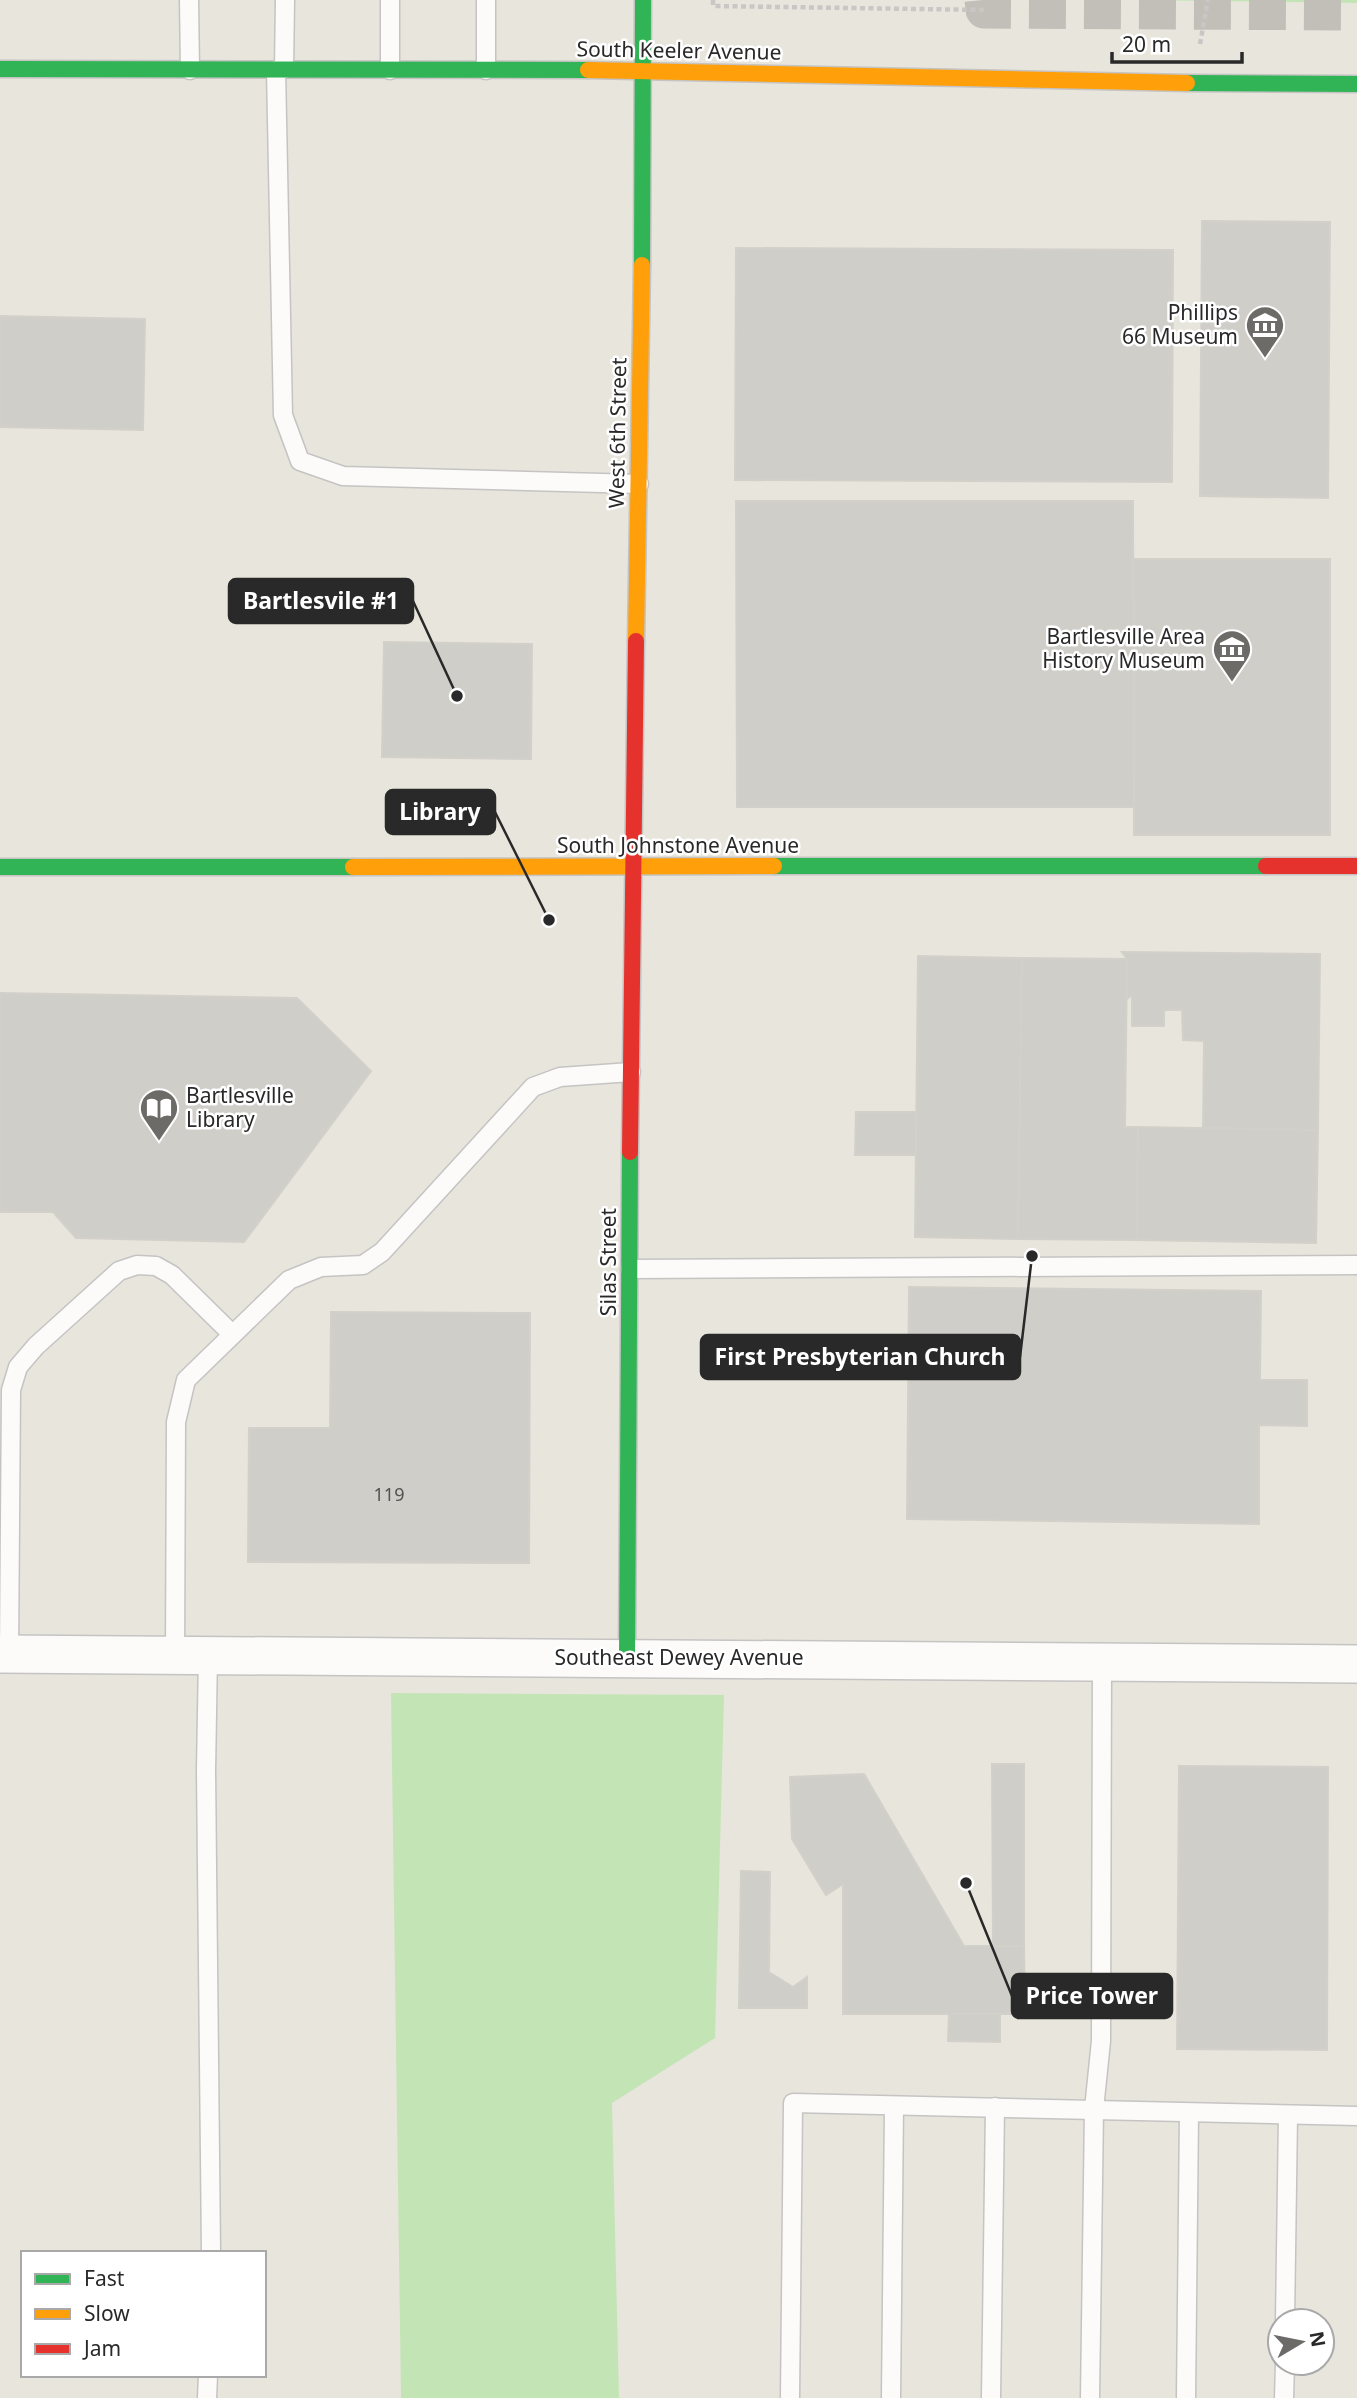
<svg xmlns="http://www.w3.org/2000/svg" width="1357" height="2398" viewBox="0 0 1357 2398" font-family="'Noto Sans',sans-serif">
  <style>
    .green { fill: #c3e5b5 }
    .building { fill: #d0cec9; stroke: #d3d0ca; stroke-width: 2 }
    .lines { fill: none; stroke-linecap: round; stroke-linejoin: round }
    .street-tunnel { stroke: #c2bfb9; stroke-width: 37; stroke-dasharray: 37 18; stroke-linecap: butt }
    .lane-casing { stroke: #c5c4c3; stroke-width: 21 }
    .street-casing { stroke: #c5c4c3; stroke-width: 40 }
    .fast-casing { stroke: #c5c4c3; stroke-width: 19 }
    .slow-casing { stroke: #c5c4c3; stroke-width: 19 }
    .jam-casing { stroke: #c5c4c3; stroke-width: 19 }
    .path { stroke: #c8c7c6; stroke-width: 4.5; stroke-dasharray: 5 3.5; stroke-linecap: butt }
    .lane { stroke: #fcfbfa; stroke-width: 18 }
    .street { stroke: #fcfbfa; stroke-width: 37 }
    .fast { stroke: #30b455; stroke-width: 16 }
    .slow { stroke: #ff9f0a; stroke-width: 16 }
    .jam { stroke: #e5322d; stroke-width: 16 }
    .labels { text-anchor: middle; stroke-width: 5; stroke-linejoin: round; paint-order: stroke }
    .number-label { font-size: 18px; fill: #545352 }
    .street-label { font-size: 21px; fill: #292929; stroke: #fff }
    .poi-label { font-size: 21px; fill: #292929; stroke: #fff; text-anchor: end }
    .leader { fill: none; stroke: #292929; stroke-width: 2.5 }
    .callout-dot { fill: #292929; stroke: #fff; stroke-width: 2.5 }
    .callout { fill: #292929; stroke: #292929; stroke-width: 2.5 }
    .callout-label { font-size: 23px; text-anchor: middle; font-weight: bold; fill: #fff }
  </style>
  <rect width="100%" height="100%" fill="#e8e5dd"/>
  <g class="green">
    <polygon points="1136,0 1357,0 1357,3"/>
    <polygon points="391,1693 724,1695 715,2038 612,2103 619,2398 401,2398"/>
  </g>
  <g class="building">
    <polygon points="1202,221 1330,222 1328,498 1200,496"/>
    <polygon points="736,248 1173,250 1172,482 735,480"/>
    <polygon points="0,316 145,319 143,430 0,427"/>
    <polygon points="736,501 1133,501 1134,807 737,807"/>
    <rect x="1134" y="559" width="196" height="276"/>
    <polygon points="384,642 532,644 531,759 382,757"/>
    <polygon points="1122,952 1320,954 1318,1130 1203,1128 1204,1041 1183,1040 1182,1010 1164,1010 1164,1026 1132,1026 1132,995 1127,999 1127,959"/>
    <polygon points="918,956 1022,958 1018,1239 915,1237"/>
    <polygon points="1022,958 1127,959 1125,1127 1138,1127 1137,1240 1018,1239"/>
    <polygon points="0,993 297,998 371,1071 244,1242 76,1238 53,1212 0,1212"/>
    <polygon points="856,1112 916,1112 916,1155 855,1155"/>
    <polygon points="1138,1127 1318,1130 1316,1243 1137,1240"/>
    <polygon points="909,1287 1261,1291 1260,1380 1307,1380 1307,1426 1259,1425 1259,1524 907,1519"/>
    <polygon points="331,1312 530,1313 529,1563 248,1562 249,1428 330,1428"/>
    <polygon points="992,1764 1024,1764 1024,1946 993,1946"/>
    <polygon points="1179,1766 1328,1767 1327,2050 1177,2049"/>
    <polygon points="864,1774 964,1946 1024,1946 1025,2014 843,2014 843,1884 826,1895 792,1839 790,1777"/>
    <polygon points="741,1871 770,1872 769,1972 793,1987 807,1977 807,2008 739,2008"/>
    <polygon points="949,2014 1000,2014 1000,2042 948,2041"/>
  </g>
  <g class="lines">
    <polyline class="street-tunnel" points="983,0 984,10 1357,12"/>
    <g class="lane-casing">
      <g id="lane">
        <polyline points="189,0 190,70"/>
        <polyline points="284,69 285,0"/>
        <polyline points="276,70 283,415 300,461 343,476 639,484"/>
        <polyline points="390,70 390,0"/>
        <polyline points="486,70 486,0"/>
        <polyline points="630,1269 1357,1265"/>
        <polyline points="9,1654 11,1390 18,1367 36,1346 119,1271 137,1265 156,1266 172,1275 232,1334"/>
        <polyline points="175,1655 176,1422 186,1380 289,1280 321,1267 363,1265 382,1252 533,1087 560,1077 631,1072"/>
        <polyline points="208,1655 206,1770 211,2253"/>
        <polyline points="1285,2321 1288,2115"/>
        <polyline points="207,2398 208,2375"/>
        <polyline points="790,2398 793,2103 1357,2116"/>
        <polyline points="891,2398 894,2106"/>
        <polyline points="991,2398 995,2107"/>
        <polyline points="1090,2398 1094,2109 1101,2041 1102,1661"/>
        <polyline points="1186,2398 1189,2113"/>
        <polyline points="1284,2398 1285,2363"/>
      </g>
    </g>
    <g class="street-casing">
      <polyline id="street" points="0,1654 1357,1664"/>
    </g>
    <g class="fast-casing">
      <g id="fast">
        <polyline points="0,69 588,70"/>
        <polyline points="1187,83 1357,84"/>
        <polyline points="642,265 643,0"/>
        <polyline points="774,866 1266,866"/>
        <polyline points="0,867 353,867"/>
        <polyline points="627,1657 630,1152"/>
      </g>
    </g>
    <g class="slow-casing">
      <g id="slow">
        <polyline points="588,70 1187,83"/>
        <polyline points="636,641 642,265"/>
        <polyline points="353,867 774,866"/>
      </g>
    </g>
    <g class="jam-casing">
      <g id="jam">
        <polyline points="1266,866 1357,866"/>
        <polyline points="630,1152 636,641"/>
      </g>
    </g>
    <g class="path">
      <polyline points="713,0 713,6 984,10"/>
      <polyline points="1200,44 1208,0"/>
    </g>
    <use href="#lane" class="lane"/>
    <use href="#street" class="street"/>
    <use href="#fast" class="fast"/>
    <use href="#slow" class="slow"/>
    <use href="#jam" class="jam"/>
  </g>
  <defs>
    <g id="museum-pin" transform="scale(2.0125)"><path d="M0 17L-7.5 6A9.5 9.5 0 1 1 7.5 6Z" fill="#6c6b68" stroke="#fff"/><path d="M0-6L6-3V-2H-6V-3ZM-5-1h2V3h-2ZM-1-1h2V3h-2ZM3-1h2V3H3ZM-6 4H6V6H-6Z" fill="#fff"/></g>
    <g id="library-pin" transform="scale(2.0125)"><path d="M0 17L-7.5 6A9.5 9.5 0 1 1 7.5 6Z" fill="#6c6b68" stroke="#fff"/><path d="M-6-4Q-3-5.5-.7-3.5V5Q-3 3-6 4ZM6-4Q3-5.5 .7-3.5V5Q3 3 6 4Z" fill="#fff"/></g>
  </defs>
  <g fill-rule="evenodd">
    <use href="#museum-pin" x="1265" y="325"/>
    <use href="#museum-pin" x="1232" y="649"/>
    <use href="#library-pin" x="159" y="1108"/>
  </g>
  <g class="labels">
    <g class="number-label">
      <text x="389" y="1501">119</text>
    </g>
    <g class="street-label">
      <text transform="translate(679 51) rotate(1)" y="7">South Keeler Avenue</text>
      <text transform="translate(618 433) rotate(-89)" y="7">West 6th Street</text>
      <text x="678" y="853">South Johnstone Avenue</text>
      <text transform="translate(609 1262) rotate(-90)" y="7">Silas Street</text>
      <text x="679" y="1665">Southeast Dewey Avenue</text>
    </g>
    <g class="poi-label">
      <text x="1238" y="320">Phillips<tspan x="1238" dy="24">66 Museum</tspan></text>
      <text x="1205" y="644">Bartlesville Area<tspan x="1205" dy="24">History Museum</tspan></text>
      <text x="186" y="1103" text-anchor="start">Bartlesville<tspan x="186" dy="24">Library</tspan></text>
    </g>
  </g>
  <path class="leader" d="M457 696L413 601M549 920L495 812M1032 1256L1020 1357M966 1883L1012 1996"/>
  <g class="callout-dot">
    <circle cx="457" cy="696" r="7"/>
    <circle cx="549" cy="920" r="7"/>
    <circle cx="1032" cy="1256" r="7"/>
    <circle cx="966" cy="1883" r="7"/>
  </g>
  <g class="callout">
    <rect x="229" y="579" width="184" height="44" rx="7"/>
    <rect x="386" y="790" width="109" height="44" rx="7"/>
    <rect x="701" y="1335" width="319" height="44" rx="7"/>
    <rect x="1012" y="1974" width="160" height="44" rx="7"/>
  </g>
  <g class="callout-label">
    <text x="321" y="609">Bartlesvile #1</text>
    <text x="440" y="820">Library</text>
    <text x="860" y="1365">First Presbyterian Church</text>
    <text x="1092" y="2004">Price Tower</text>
  </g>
  <rect x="21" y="2251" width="245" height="126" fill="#ffffff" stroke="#a9a9a9" stroke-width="2"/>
  <rect x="35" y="2274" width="35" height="10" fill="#30b455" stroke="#a9a9a9" stroke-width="2"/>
  <text x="84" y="2286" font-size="21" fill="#292929">Fast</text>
  <rect x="35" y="2309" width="35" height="10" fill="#ff9f0a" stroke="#a9a9a9" stroke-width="2"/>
  <text x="84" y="2321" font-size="21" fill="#292929">Slow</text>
  <rect x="35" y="2344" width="35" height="10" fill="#e5322d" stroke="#a9a9a9" stroke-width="2"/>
  <text x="84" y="2356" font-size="21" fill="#292929">Jam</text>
  <g transform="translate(1301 2342) rotate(80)"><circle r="33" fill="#ffffff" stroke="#a9a9a9" stroke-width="2"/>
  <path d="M0-5L12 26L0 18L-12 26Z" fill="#6c6b68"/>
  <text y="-10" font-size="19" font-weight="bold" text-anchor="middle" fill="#292929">N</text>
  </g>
  <path d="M1112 52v10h130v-10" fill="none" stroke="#292929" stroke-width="3.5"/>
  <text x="1122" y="52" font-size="21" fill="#292929" stroke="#ffffff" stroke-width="5" paint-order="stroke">20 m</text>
</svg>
